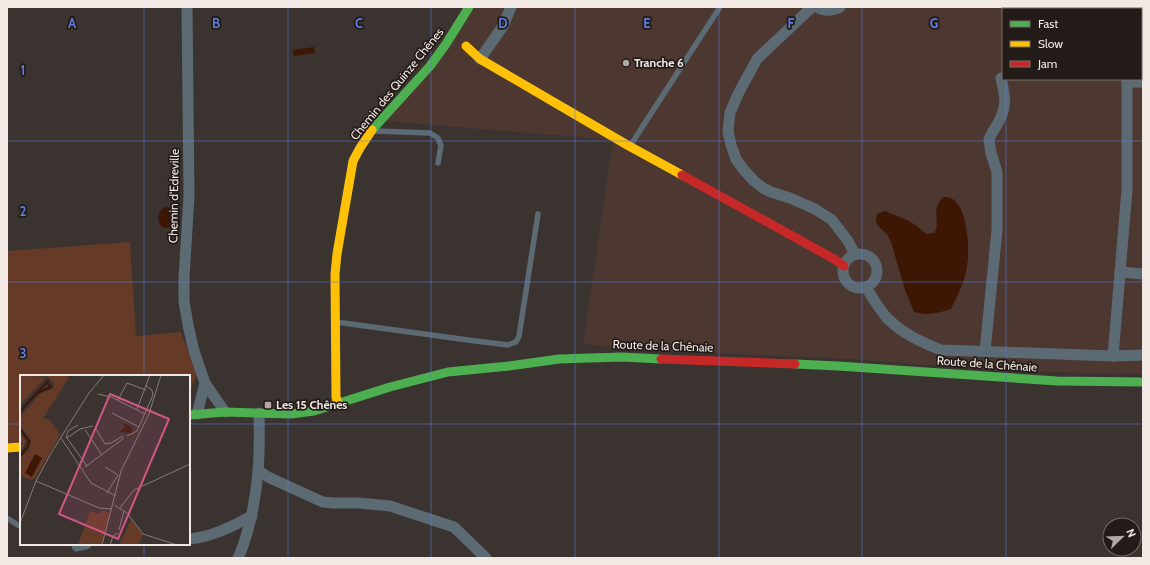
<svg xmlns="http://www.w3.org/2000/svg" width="1150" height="565" viewBox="0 0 1150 565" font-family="Cabin,sans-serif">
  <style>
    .built { fill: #4c3830; fill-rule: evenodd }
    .green { fill: #653a27 }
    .water { fill: #3e1604 }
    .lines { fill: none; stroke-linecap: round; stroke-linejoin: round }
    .lane { stroke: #5c6a74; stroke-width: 5.5 }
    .street { stroke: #5c6a74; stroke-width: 11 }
    .fast { stroke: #4caf50; stroke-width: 9 }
    .slow { stroke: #ffc107; stroke-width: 9 }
    .jam { stroke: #c62828; stroke-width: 9 }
    .grid { fill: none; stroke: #5d7cdc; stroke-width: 1; stroke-opacity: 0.55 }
    .poi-dot { fill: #b2a9a5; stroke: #221b18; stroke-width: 1.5 }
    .labels { text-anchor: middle; stroke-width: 3.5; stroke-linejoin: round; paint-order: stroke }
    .poi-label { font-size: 12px; font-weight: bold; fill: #f2e8e4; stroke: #221b18; text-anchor: start }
    .street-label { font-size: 12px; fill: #f2e8e4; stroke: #221b18 }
    .inset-river { fill: none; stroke: #3e1604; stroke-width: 2 }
    .inset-road { fill: none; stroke: #847b78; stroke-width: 1 }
    .view { fill: #d05684; fill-opacity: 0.15; stroke: #d05684; stroke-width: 2 }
    .inset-edge { fill: none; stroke: #f2e8e4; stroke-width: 2 }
    .grid-label { font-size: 13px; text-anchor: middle; font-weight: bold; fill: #5d7cdc; stroke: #221b18; stroke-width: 3.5; stroke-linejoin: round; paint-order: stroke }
  </style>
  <rect width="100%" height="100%" fill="#3b3330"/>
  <path class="built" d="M475 7H1143V373L1114 374 975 369 850 359 634 349 583 344 613 140 386 121ZM1003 9H1141V79H1003Z"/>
  <polygon class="green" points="130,242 136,336 181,332 197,375 189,393 189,376 21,376 21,444 7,445 7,251"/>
  <g class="water">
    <polygon points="314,47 315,53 294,56 293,50"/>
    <path d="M944 197C946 197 948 197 950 198 968 204 970 250 967 266 965 281 958 295 951 309 937 313 929 316 914 312L905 290 891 242 887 234 878 226 876 221 877 214 885 211C902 218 912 220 926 234L934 233C942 221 929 209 944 197Z"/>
    <path d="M166 207 179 210 180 223 179 227 163 228C157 222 157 215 162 209Z"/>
  </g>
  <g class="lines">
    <g class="lane">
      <polyline points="374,131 430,133 438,138 441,146 438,163"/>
      <polyline points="630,146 720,7"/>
      <polyline points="336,322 468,340 508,345 516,342 519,336 538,214"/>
      <polyline points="7,518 21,527"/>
    </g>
    <g class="street">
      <polyline points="187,7 189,196 184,278 184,301 188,325 194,351 205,383 225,412"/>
      <polyline points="812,7 757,59 738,94 730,113 728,131 731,145 736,159 743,169 754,181 763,188 771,192 790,198 815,209 832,220 848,241 855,254"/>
      <path d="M817 7C825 12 832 11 840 7"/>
      <polyline points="1136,7 1136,9"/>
      <polyline points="480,59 503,26 511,7"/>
      <polyline points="1127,82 1143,82"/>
      <circle cx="860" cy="271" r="17"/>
      <polyline points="1120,272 1143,274"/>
      <path d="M866 287C872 297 879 309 887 318 903 334 921 342 941 350L1113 356 1143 355"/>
      <path d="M985 351 997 230V172L991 153 989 140C991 133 995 129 998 123 1008 105 1005 96 1001 78"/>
      <polyline points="1113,356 1127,190 1127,79"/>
      <polyline points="197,414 205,383"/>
      <polyline points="259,471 268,477 314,498 323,502 333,503 359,503 390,506 454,527 486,558"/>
      <path d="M189 539C212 537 231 527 252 516"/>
      <polyline points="77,546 86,544"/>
      <path d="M238 558C243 548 246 537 249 526 259 487 260 453 259 413"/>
    </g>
    <g class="fast">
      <polyline points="372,130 430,66 446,44 469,7"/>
      <polyline points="795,364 838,366 1057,381 1143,382"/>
      <polyline points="189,415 225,412 291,414 314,411 390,387 448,372 509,366 559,359 622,357 661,359"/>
    </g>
    <g class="slow">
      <polyline points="466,46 480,59 629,146 682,175"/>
      <polyline points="338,403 336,397 335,274 337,254 353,161 360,148 372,130"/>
      <polyline points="7,448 21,447"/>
    </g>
    <g class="jam">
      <polyline points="682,175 834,259 844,266"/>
      <polyline points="661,359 795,364"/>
    </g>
  </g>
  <path class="grid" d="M144 7V376M288 7V558M431 7V558M575 7V558M719 7V558M862 7V558M1006 7V9M1006 79V558M7 141H1143M7 282H1143M7 424H21M189 424H1143M144 544V558"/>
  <g class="poi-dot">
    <circle cx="626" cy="63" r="4"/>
    <rect x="264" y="401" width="8" height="8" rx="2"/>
  </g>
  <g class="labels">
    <g class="poi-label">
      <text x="634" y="67">Tranche 6</text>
      <text x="276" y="409">Les 15 Chênes</text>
    </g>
    <g class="street-label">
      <text transform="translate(397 84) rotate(-51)" y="4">Chemin des Quinze Chênes</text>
      <text transform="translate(174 196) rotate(-89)" y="4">Chemin d'Edreville</text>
      <text transform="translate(663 346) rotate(2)" y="4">Route de la Chênaie</text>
      <text transform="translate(987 364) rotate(4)" y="4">Route de la Chênaie</text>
    </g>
  </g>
  <g transform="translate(20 375)">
    <rect width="170" height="170" fill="#3b3330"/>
    <path d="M0 0 26 2 0 30ZM25 0H45L49 3 23 43 30 45 40 60 15 103 12 105 0 101V84L9 74 11 65 0 51V42L21 18 33 14 34 8ZM0 57 6 67 0 77ZM82 135 90 138 82 170H58L70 136 80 139ZM111 144 123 160 118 170H99Z" fill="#653a27"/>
    <path d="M103 48 112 52V58L100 57 105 52ZM15 79 22 83 12 102 5 98Z" fill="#3e1604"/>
    <path class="inset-river" d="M17 18 31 12 26 7M0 36 29 5M0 54 9 66 8 71 0 81"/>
    <path class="inset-road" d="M78 19 91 22 125 39M98 25 107 8 126 15M117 34 130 0M92 38 119 52M76 54 85 69 91 68 103 61M65 55 82 80M107 61 117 56 133 20 132 15 126 11M41 63 71 108 96 121M46 63 48 56 58 50M67 91 47 63 60 54 73 51M65 92 104 63M85 92 98 100 87 118M16 106 79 133 92 134M94 130 107 138 123 159 157 170M100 133 114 115 170 89M0 148 16 106 31 78 69 18 84 0M99 155 104 136M82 170 101 96 129 39 141 0M90 170 93 161 98 158"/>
    <path class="view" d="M90 19 149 44 98 164 39 139Z"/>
    <rect width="170" height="170" class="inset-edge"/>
  </g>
  <g class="grid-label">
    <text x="72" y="28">A</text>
    <text x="216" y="28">B</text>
    <text x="359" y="28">C</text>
    <text x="503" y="28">D</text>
    <text x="647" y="28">E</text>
    <text x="791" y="28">F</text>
    <text x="934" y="28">G</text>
    <text x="23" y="75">1</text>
    <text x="23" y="216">2</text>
    <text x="23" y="358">3</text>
  </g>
  <rect width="1150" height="565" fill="none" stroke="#f2e8e4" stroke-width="16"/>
  <rect x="1002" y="8" width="140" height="72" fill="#221b18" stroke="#756d6a"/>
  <rect x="1010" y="21" width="20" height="6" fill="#4caf50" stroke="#756d6a"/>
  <text x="1038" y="28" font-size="12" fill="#f2e8e4">Fast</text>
  <rect x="1010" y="41" width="20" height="6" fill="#ffc107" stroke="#756d6a"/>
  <text x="1038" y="48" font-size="12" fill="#f2e8e4">Slow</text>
  <rect x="1010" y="61" width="20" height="6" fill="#c62828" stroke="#756d6a"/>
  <text x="1038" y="68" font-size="12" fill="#f2e8e4">Jam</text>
  <g transform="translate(1122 537) rotate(67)"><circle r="19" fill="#221b18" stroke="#756d6a"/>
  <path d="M0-3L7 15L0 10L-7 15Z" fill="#b2a9a5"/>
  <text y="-6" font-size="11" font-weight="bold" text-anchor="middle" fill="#f2e8e4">N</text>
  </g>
</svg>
